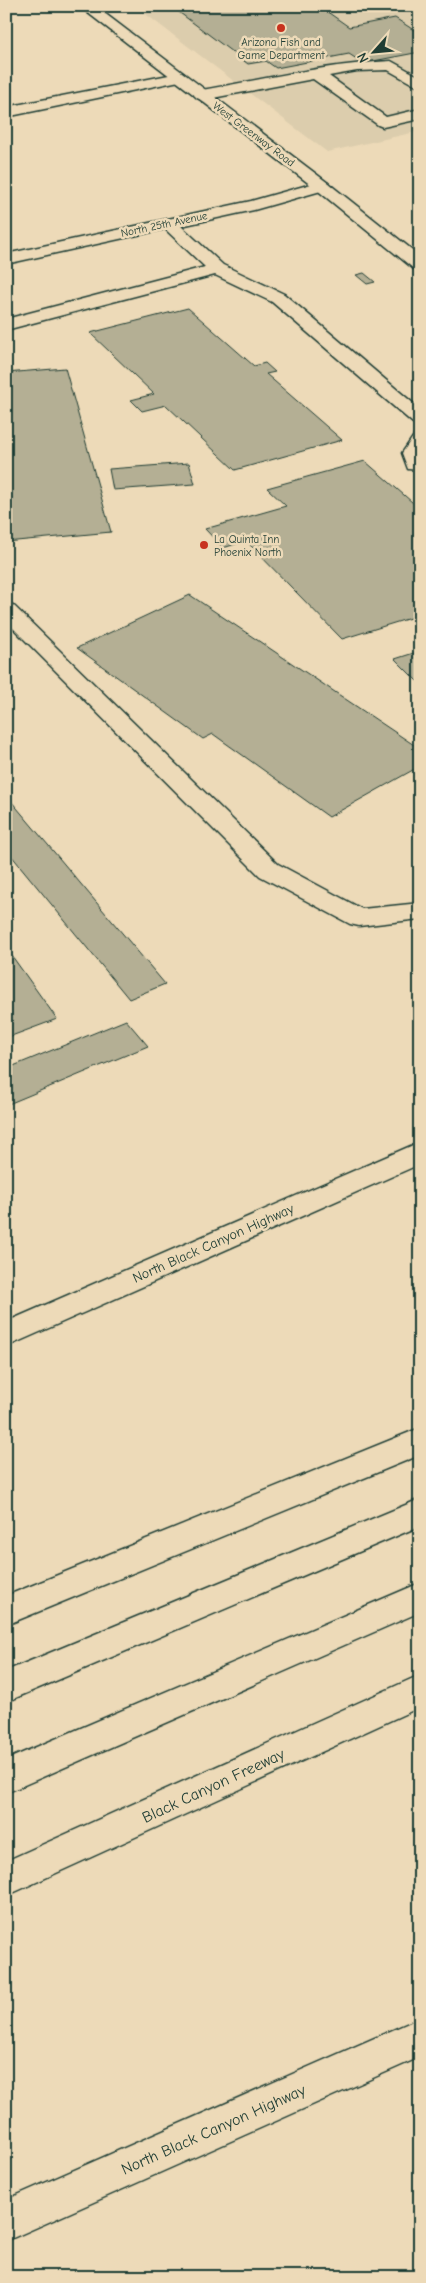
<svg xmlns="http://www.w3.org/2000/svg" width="426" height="2283" viewBox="0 0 426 2283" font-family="'Comic Neue',sans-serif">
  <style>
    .built { fill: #dccdad }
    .building { fill: #b4af94; stroke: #1f3d34 }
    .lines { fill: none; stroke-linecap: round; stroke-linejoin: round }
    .minor-casing { stroke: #1f3d34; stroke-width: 3 }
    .major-casing { stroke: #1f3d34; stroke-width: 3 }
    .highway-casing { stroke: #1f3d34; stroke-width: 3 }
    .minor { fill: #eddab8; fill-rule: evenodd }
    .major { fill: #eddab8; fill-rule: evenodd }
    .highway { fill: #eddab8; fill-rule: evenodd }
    .poi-dot { fill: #c8321e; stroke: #eddab8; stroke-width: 2 }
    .labels { text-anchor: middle; stroke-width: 5; stroke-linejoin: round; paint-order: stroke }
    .far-poi-label { font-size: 11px; fill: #1f3d34; stroke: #eddab8 }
    .far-street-label { font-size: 11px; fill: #1f3d34; stroke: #eddab8 }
    .street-label { font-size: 14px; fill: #1f3d34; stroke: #eddab8 }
    .near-street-label { font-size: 16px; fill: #1f3d34; stroke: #eddab8 }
  </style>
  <rect width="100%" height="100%" fill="#eddab8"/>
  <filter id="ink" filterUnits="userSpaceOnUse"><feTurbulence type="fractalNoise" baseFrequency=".02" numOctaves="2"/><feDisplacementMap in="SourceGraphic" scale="10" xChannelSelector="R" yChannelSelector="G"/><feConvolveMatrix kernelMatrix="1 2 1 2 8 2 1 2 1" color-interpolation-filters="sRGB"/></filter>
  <g filter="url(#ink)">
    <polygon class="built" points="135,6 420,6 420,131 327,152"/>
    <g class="building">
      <polygon points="192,6 319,6 349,27 395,18 420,34 420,52 363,63 349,54 276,68 266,61 248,64 176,10"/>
      <polygon points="364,273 375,282 367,284 356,275"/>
      <polygon points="188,308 254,366 265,363 275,372 266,374 342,440 235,470 166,405 142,411 131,400 154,394 90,333"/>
      <polygon points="65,368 111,532 6,542 6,373"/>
      <polygon points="365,461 420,509 420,615 342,639 246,541 223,548 205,529 286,506 267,488"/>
      <polygon points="189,463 195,484 113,490 109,469"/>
      <polygon points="190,595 420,749 420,766 329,817 213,734 203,739 77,648"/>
      <polygon points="420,651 420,681 417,681 395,659"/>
      <polygon points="6,795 165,984 129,999 6,849"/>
      <polygon points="12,956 57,1019 6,1038 6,958"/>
      <polygon points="126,1020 148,1046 6,1105 6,1069"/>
    </g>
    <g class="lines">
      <g class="minor-casing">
        <g id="minor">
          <path d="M391 61 420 77V88L388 70 357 71 329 76 386 117 420 109V119L383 127 378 125 313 79 202 100 197 98 194 95 197 92 202 90C265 79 327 64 391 61Z"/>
          <polygon points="179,73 184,74 186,77 184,80 6,117 6,107"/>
          <polygon points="322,181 328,183 330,186 328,189 254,210 181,226 223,265 284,294 420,409 420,425 413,423 272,302 215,275 6,330 6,319 205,267 165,229 6,264 6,254 251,201"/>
          <polygon points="420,435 420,470 408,469 402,453 413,437"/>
          <polygon points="6,603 13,605 278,864 362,909 420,903 420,919 359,926 350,924 260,876 6,621"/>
        </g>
      </g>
      <g class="major-casing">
        <g id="major">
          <polygon points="79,6 95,6 328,183 420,256 420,270 414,269 316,189"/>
          <polygon points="420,1142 420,1164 6,1347 6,1322"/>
          <polygon points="420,2018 420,2057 6,2241 6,2200"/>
        </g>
      </g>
      <g class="highway-casing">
        <g id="highway">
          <polygon points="420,1428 420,1455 6,1625 6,1596"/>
          <polygon points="420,1499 420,1526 6,1702 6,1671"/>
          <polygon points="420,1583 420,1612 6,1793 6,1760"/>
          <polygon points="420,1675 420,1707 6,1896 6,1861"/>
        </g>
      </g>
      <use href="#minor" class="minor"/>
      <use href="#major" class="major"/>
      <use href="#highway" class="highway"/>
    </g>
  </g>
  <g class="poi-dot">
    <circle cx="281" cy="28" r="5"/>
    <circle cx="204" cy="545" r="5"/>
  </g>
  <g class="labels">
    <g class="far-poi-label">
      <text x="281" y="46">Arizona Fish and<tspan x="281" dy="13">Game Department</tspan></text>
      <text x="214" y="543" text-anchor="start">La Quinta Inn<tspan x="214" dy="13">Phoenix North</tspan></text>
    </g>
    <g class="far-street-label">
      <text transform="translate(254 134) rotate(37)" y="4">West Greenway Road</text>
      <text transform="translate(164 224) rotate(-12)" y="4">North 25th Avenue</text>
    </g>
    <g class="street-label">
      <text transform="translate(213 1243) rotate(-24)" y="5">North Black Canyon Highway</text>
    </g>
    <g class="near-street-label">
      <text transform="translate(213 1785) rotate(-25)" y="6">Black Canyon Freeway</text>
      <text transform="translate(213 2129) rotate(-24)" y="6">North Black Canyon Highway</text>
    </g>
  </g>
  <rect width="426" height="2283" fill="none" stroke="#eddab8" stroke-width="25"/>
  <rect x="12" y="12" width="401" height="2258" fill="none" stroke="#1f3d34" stroke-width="2" filter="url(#ink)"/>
  <g transform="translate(374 52) rotate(243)" stroke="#eddab8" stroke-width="4" paint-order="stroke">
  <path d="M0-4L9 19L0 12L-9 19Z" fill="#1f3d34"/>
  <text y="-8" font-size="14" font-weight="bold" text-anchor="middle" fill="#1f3d34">N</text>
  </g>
</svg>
